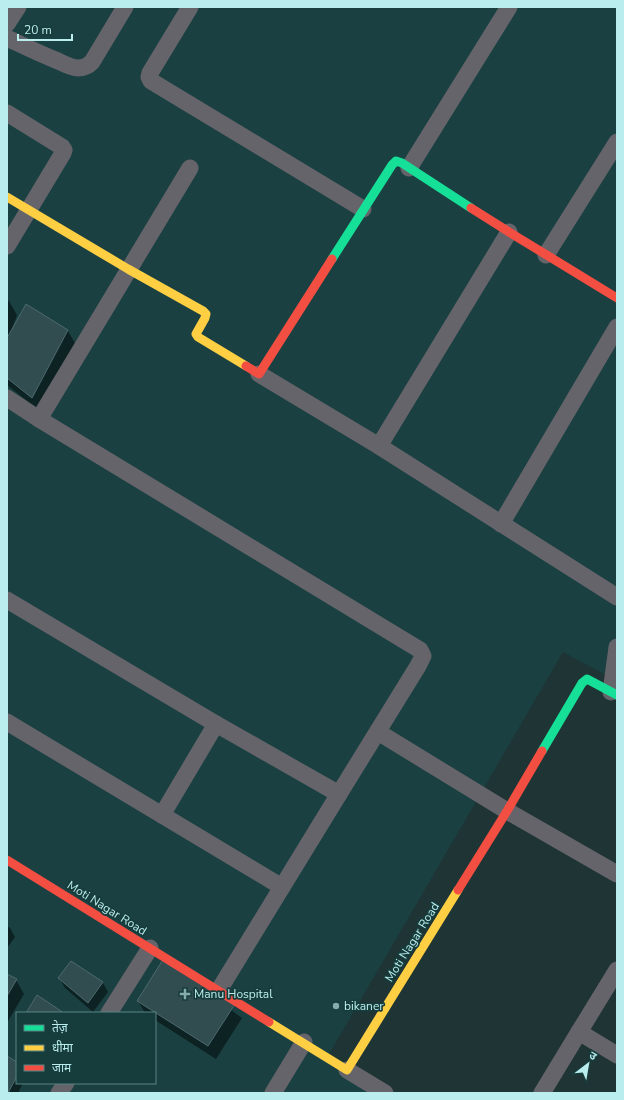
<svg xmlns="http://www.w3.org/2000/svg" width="624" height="1100" viewBox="0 0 624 1100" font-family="'Nunito Sans','Noto Sans Devanagari',sans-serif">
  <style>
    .built { fill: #1a4041; fill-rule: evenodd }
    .shadow { fill: #0007 }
    .building { fill: #324d50; stroke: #4c6a6f }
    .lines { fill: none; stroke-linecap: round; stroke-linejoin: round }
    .street { stroke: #66646b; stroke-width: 17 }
    .fast { stroke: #16e098; stroke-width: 9 }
    .slow { stroke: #ffcf43; stroke-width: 9 }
    .jam { stroke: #f24e42; stroke-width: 9 }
    .poi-dot { fill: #84acac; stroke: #173c3c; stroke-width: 1.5 }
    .labels { text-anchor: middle; stroke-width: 3.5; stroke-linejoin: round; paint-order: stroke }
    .street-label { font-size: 12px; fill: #baeded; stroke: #173c3c }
    .poi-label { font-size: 12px; fill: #baeded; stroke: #173c3c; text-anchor: start }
  </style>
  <rect width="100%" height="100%" fill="#1f3434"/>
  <path class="built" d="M7 7H617V681L563 652 325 1061 376 1093H7ZM17 1013H155V1083H17Z"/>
  <g class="shadow">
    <polygon points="7,300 9,301 17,315 12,329 13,330 26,305 68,331 76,345 40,411 7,385"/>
    <polygon points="7,926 10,928 15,937 7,948"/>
    <polygon points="164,960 242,1018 216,1059 155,1020 155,1013 145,1013 138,1001"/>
    <polygon points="72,962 103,983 108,992 93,1012 65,988 59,978"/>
    <polygon points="7,975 16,980 24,994 7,1023"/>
    <polygon points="7,1057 17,1063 17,1083 23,1083 18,1093 7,1093"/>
  </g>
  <g class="building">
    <polygon points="26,304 68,330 32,398 7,378 7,338"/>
    <polygon points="164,958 235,1004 208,1046 137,1001"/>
    <polygon points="71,961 103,982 88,1003 58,978"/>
    <polygon points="7,974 17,979 7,996"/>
    <polygon points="37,995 64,1013 26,1013"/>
    <polygon points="7,1056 17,1062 17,1076 8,1093"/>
  </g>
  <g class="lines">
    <g class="street">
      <polyline points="190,7 150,73 149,77 151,81 363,209"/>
      <polyline points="7,24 18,7"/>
      <path d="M7 38C24 46 40 54 58 61 64 64 72 68 78 68 84 68 88 66 92 62L125 7"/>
      <polyline points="7,113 62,147 64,150 63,153 7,246"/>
      <polyline points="409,168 509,7"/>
      <polyline points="546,255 617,142"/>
      <polyline points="259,374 379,446 617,597"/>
      <polyline points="7,398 39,419 420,650 423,656 418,666 339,794"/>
      <polyline points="39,419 190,168"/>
      <polyline points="379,446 509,232"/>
      <polyline points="501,524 617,327"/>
      <polyline points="7,600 216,724 339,794 219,990"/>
      <polyline points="611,692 617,647"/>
      <polyline points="7,722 282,887"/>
      <polyline points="378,732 507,811 617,874"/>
      <polyline points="162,815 216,724"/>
      <polyline points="109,1013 150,948"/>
      <polyline points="579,1032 617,970"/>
      <polyline points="347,1070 385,1093"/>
      <polyline points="59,1093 66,1083"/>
      <polyline points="273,1093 304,1042"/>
      <polyline points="542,1093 579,1032 617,1055"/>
    </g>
    <g class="fast">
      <polyline points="332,259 392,165 396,161 402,163 471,208"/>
      <polyline points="542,751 582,683 587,679 617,695"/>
    </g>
    <g class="slow">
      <polyline points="7,197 128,269 203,311 206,314 205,318 196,334 198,337 246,366"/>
      <polyline points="269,1022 347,1070 458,890"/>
    </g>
    <g class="jam">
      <polyline points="471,208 509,232 617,298"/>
      <polyline points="246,366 259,374 332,259"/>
      <polyline points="7,860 269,1022"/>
      <polyline points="458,890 507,811 542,751"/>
    </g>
  </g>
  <g class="poi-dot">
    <path d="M183 988h4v4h4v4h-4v4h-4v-4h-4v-4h4z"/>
    <circle cx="336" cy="1006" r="4"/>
  </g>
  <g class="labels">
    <g class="street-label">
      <text transform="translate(107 908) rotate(32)" y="4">Moti Nagar Road</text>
      <text transform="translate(412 942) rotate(-58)" y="4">Moti Nagar Road</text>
    </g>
    <g class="poi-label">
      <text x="194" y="998">Manu Hospital</text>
      <text x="344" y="1010">bikaner</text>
    </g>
  </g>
  <rect width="624" height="1100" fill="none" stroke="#baeded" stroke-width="16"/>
  <rect x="16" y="1012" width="140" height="72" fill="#173c3c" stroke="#588383"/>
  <rect x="24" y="1025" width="20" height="6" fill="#16e098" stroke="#588383"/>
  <text x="52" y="1032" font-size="12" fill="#baeded">तेज़</text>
  <rect x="24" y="1045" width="20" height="6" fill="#ffcf43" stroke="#588383"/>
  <text x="52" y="1052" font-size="12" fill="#baeded">धीमा</text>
  <rect x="24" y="1065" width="20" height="6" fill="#f24e42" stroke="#588383"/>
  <text x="52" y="1072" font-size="12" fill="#baeded">जाम</text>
  <g transform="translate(588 1064) rotate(31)" stroke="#173c3c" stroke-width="3" paint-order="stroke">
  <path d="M0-3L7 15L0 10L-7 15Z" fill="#baeded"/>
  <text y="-6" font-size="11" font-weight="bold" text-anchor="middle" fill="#baeded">उ</text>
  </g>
  <path d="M18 34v6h54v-6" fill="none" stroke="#baeded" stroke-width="2"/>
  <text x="24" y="34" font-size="12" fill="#baeded" stroke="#173c3c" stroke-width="3" paint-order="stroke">20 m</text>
</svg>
